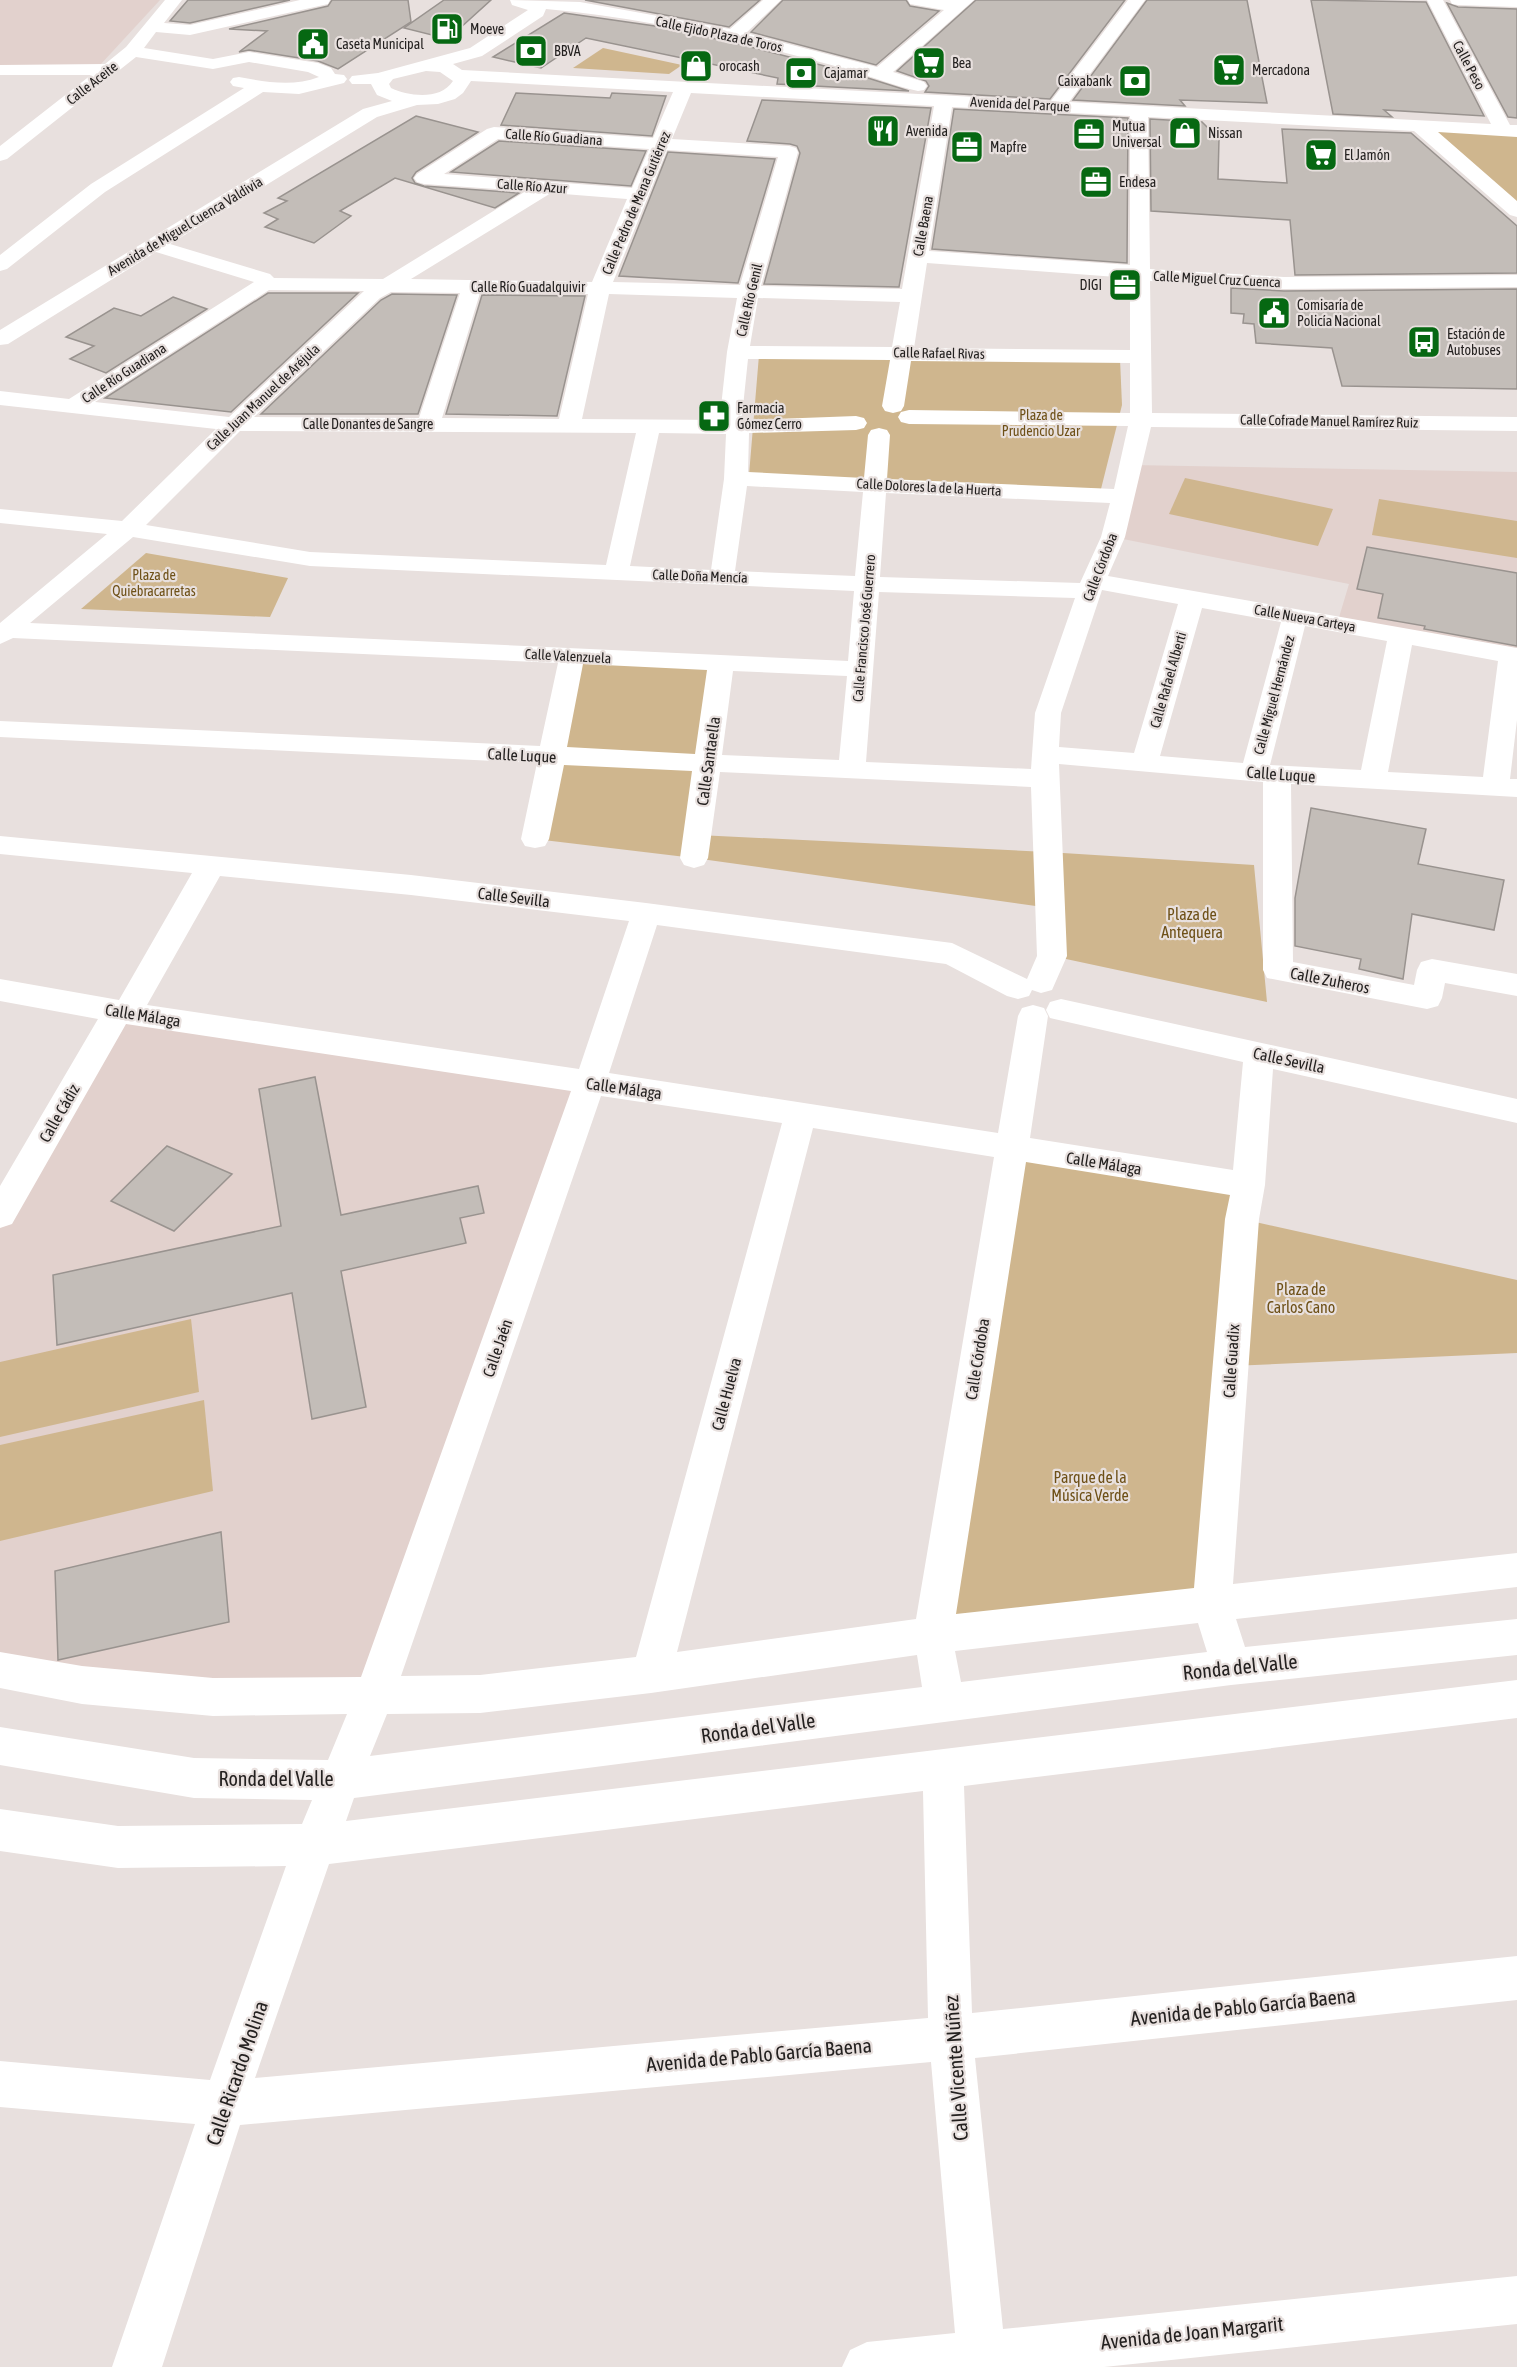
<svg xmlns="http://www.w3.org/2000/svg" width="1517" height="2367" viewBox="0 0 1517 2367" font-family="'Asap Condensed',sans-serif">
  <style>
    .built { fill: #e2d1cd }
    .green { fill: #cfb68e }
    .building { fill: #c3bdb8; stroke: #99938f; stroke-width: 1.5 }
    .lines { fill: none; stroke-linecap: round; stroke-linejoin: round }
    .minor { fill: #fff; fill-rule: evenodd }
    .labels { text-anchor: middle; stroke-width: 4.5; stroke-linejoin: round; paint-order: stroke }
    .far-poi-label { font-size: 14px; fill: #242120; stroke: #e8e0de; text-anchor: start }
    .far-street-label { font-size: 14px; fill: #242120; stroke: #e8e0de }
    .far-park-label { font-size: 14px; fill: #6e5017; stroke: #e8e0de }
    .street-label { font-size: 16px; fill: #242120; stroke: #e8e0de }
    .park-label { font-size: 16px; fill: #6e5017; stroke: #e8e0de }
    .near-street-label { font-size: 20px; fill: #242120; stroke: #e8e0de }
  </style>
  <rect width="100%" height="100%" fill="#e8e0de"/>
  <g class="built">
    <polygon points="0,0 160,0 100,65 0,66"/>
    <polygon points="1132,465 1517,472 1517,656 1337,624 1349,584 1113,537"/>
    <polygon points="118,1011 590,1083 374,1696 0,1670 0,1215"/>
  </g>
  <g class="green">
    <polygon points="603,48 682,65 669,74 573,68"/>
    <polygon points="1418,125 1517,131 1517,211"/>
    <polygon points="759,355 1120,359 1122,405 1101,489 749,475"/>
    <polygon points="1185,478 1333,509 1318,546 1169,514"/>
    <polygon points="1379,499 1517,521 1517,558 1372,535"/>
    <polygon points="146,553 288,578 270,617 81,609"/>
    <polygon points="572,656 721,663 698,835 1047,852 1254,865 1267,1002 1052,956 1050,908 694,858 535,839"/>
    <polygon points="1011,1148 1248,1185 1242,1219 1517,1280 1517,1353 1231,1366 1212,1605 933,1635"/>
    <polygon points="191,1319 199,1392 0,1437 0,1362"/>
    <polygon points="204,1400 213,1491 0,1541 0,1445"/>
  </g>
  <g class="building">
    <polygon points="188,0 290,0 190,23 170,21"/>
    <polygon points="332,0 408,0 411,22 338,69 318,61 249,50 239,52 267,31 229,29 328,6"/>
    <polygon points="444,0 491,0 448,39 404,28"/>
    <polygon points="585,0 760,0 729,27"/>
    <polygon points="783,0 906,0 910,6 939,11 876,65 751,32"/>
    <polygon points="976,0 1125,0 1050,99 925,92 929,86 926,81 897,71"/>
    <polygon points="1147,0 1247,0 1267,103 1180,100 1185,106 1073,100"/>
    <polygon points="1311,0 1426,2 1484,116 1384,110 1392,117 1333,114"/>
    <polygon points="1447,3 1458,7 1517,9 1517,118 1508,117"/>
    <polygon points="564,13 662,27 739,44 852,73 909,91 777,84 778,78 586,38 541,68 493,57"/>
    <polygon points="516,93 610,98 612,93 666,96 652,136 501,125"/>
    <polygon points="762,100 931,108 899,287 764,284 800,153 797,146 790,144 747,141"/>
    <polygon points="954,109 1128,118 1127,263 932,249"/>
    <polygon points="416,116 478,132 416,172 412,178 415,183 424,186 519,193 495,208 395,178 340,211 351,216 314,243 265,227 278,219 264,213 287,201 278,198"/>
    <polygon points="1150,119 1202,122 1219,139 1218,179 1287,183 1282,129 1411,133 1517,226 1517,273 1295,275 1290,220 1151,211"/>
    <polygon points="499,141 646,151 631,186 451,172"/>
    <polygon points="668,152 775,159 738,283 619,276"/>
    <polygon points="1231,288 1284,291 1517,289 1517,389 1342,386 1332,348 1256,343 1254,324 1243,323 1244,314 1231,313"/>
    <polygon points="268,293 358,293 231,412 105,398"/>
    <polygon points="392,294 457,295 418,414 261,414 381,300"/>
    <polygon points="482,295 585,296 557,416 446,414"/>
    <polygon points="173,297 207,309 106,373 70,359 94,346 66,337 114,308 141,316"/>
    <polygon points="1367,547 1517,573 1517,646 1424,629 1425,626 1378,618 1383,594 1357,589"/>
    <polygon points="1311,808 1426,829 1418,864 1504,880 1494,930 1412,914 1403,979 1359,969 1361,959 1295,946 1295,898"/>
    <polygon points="315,1077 341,1215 478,1186 484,1213 460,1218 466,1243 341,1271 366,1407 312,1419 292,1293 57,1345 53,1275 281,1226 259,1089"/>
    <polygon points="167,1146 232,1174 174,1231 111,1201"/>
    <polygon points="221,1532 229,1622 58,1660 55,1571"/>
  </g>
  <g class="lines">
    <g class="minor">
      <path d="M165 0H182L164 23 190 25 300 0H330L328 4 190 35 156 32 144 48 213 59 249 52 318 63 331 68 335 74 344 75 347 79 344 83 299 94 263 92 105 192 7 269 0 271V255L91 184 244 88 233 86 230 82 233 78 239 77C266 82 293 87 319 77L308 72 249 62 213 69 136 57 7 159 0 161V146L91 75H0V65L105 64 126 47Z"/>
      <path d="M510 0 580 2 730 29 763 0H781L746 33 877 67 944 10 910 4 908 0H974L893 72 924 82 927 86 924 90 918 91C895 86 875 78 853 71 753 43 649 18 546 9L543 16 482 56 453 64 462 70 1051 101 1128 0H1145L1069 102 1491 124 1427 0H1443L1510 125H1517V137L1438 132 1517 201V217L1510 215 1414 131 1148 117 1150 269 1284 277 1517 275V287L1284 289 1150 281 1152 413 1517 417V431L1151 427 1125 537 1108 576 1517 648V720L1510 779H1517V797L1291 784 1293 962 1414 985 1417 970 1421 962 1432 959 1517 974V996L1445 983 1442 998 1438 1006 1427 1009 1267 978 1263 970V782L1059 764 1067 956 1052 990 1041 993 1032 990 1029 996 1018 999 1007 996 946 964 657 925 609 1073 998 1133 1018 1016 1022 1008 1033 1005 1044 1008 1048 1016 1030 1138 1233 1170 1243 1062 1050 1018 1046 1010 1050 1002 1061 999 1517 1099V1123L1273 1069 1265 1185 1259 1219 1233 1584 1517 1553V1587L1236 1619 1245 1647 1517 1619V1655L1231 1685 354 1798 346 1821 1517 1680V1718L964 1786 972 2013 1517 1956V2000L975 2058 1003 2329 1517 2276V2324L1104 2367H842L850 2350 867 2342 955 2333 931 2062 240 2125 162 2367H112L195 2124 0 2107V2061L210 2080 286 1866 118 1868 0 1851V1809L118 1826 302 1824 312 1800 194 1798 0 1765V1727L194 1758 328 1760 347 1714 213 1716 82 1704 0 1688V1652L82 1666 213 1678 361 1677 571 1091 126 1024 12 1224 0 1228V1186L98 1019 0 1001V979L119 1000 192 873 0 854V836L411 875 646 903 952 943 1027 979 1037 956 1031 787 720 772 708 858 704 865 694 868 684 865 680 858 692 771 564 765 549 839 545 846 535 848 525 846 521 839 537 763 0 737V721L540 746 558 663 13 638 0 644V623L107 534 0 523V509L122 521 216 429 0 405V391L69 399 254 282 156 252 8 344 0 345V330L363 109 392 101 377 95 371 84H352L349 80 352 76 378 73 470 48 528 10 512 5ZM426 71 440 72 453 81C440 101 408 96 391 88L389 84 393 79ZM471 81 673 92 653 138 494 127 487 129 417 174 414 178 417 182 424 184 526 191 383 279 274 278 270 274 170 244 377 117 417 105 438 104 455 99 463 93ZM691 93 934 106 902 289 761 286 798 152 796 148 789 146 672 139ZM952 107 1130 116V265L929 251ZM498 139 649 149 632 188 444 174ZM667 150 778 157 740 285 613 282ZM551 193 627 199 592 282 411 279ZM927 263 1130 278V350L914 348ZM269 290 364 291 229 417 95 402ZM391 292 460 293 419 418 254 417 380 298ZM480 293 588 294 559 419 442 418ZM609 294 737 298 727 352 720 416 722 420 582 419ZM758 298 900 302 892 347 750 346ZM748 359 890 360 882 406 885 411 893 413 901 411 904 406 911 361 1130 363V413L909 410 901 412 898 417 901 422 909 424 1128 426 1114 489 887 479 890 435 887 430 879 428 871 430 868 435 864 478 748 472 749 433 856 430 864 428 867 423 864 418 856 416 745 420 742 416ZM240 431 636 433 606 565 310 552 146 525ZM659 433 726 434 724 479 711 570 630 566ZM747 486 863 492 855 576 735 571ZM886 493 1110 503 1101 537 1080 583 880 577ZM133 537 310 566 854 591 848 661 30 623ZM1102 590 1178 604 1134 753 1059 747 1061 713ZM879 592 1075 598 1035 713 1031 769 866 762ZM1202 608 1281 622 1243 763 1160 756ZM1305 626 1387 641 1361 770 1270 765ZM1412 645 1498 661 1483 777 1388 772ZM583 664 707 670 695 754 567 747ZM733 671 847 676 839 760 722 755ZM220 876 411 895 629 921 579 1069 147 1005ZM601 1096 782 1123 636 1657 480 1675 401 1676ZM813 1128 994 1157 916 1619 677 1652ZM1026 1162 1230 1195 1225 1219 1194 1588 956 1614ZM1198 1623 1207 1652 961 1682 955 1651ZM917 1655 922 1687 370 1756 387 1714 480 1713 651 1693ZM923 1791 928 2018 255 2078 329 1864Z"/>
      <polygon points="1450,0 1517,0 1517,7 1458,5 1452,4"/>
    </g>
  </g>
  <defs>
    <g id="fuel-square" transform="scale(1.725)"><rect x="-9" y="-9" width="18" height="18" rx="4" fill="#066812" stroke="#e8e0de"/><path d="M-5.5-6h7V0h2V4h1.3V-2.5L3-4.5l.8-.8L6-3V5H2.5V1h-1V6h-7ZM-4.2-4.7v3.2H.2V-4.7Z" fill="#fff"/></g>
    <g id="civic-square" transform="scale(1.725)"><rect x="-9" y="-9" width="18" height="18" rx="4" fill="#066812" stroke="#e8e0de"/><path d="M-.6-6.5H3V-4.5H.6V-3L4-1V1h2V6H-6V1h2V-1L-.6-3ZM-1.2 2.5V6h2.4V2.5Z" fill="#fff"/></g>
    <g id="bank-square" transform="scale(1.725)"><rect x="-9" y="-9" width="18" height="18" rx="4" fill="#066812" stroke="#e8e0de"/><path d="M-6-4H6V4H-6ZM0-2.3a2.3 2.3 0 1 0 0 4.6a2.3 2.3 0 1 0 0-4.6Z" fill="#fff"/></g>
    <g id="supermarket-square" transform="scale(1.725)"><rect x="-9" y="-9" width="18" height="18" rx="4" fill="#066812" stroke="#e8e0de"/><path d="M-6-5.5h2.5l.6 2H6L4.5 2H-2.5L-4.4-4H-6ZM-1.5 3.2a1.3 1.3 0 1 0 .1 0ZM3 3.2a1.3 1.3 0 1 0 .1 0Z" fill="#fff"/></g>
    <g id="shop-square" transform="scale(1.725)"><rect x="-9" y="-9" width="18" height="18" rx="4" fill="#066812" stroke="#e8e0de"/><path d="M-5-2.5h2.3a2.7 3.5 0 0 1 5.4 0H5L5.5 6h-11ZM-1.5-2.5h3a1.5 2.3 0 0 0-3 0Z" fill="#fff"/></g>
    <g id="restaurant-square" transform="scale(1.725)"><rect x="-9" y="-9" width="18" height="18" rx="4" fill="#066812" stroke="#e8e0de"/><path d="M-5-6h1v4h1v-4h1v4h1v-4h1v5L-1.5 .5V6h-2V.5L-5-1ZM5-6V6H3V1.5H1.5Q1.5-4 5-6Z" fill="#fff"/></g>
    <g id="office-square" transform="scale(1.725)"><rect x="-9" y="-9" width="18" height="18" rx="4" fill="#066812" stroke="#e8e0de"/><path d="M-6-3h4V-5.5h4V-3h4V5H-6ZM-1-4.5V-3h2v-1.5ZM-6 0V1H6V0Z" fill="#fff"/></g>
    <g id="bus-square" transform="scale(1.725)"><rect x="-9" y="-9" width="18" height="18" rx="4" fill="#066812" stroke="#e8e0de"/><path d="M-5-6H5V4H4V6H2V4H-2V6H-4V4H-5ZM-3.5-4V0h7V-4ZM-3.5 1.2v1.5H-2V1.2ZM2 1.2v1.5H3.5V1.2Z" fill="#fff"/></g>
    <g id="pharmacy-square" transform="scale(1.725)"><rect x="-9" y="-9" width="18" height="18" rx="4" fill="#066812" stroke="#e8e0de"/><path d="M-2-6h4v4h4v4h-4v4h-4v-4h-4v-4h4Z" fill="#fff"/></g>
  </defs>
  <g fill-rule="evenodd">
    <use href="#fuel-square" x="447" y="29"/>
    <use href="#civic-square" x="313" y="44"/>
    <use href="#bank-square" x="531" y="51"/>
    <use href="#supermarket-square" x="929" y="63"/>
    <use href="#shop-square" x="696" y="66"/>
    <use href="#supermarket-square" x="1229" y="70"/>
    <use href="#bank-square" x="801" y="73"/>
    <use href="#bank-square" x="1135" y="81"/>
    <use href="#restaurant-square" x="883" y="131"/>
    <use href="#shop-square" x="1185" y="133"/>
    <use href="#office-square" x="1089" y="134"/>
    <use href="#office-square" x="967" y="147"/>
    <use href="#supermarket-square" x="1321" y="155"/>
    <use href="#office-square" x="1096" y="182"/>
    <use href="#office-square" x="1125" y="285"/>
    <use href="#civic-square" x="1274" y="313"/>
    <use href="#bus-square" x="1424" y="342"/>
    <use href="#pharmacy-square" x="714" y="416"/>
  </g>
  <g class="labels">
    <g class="far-poi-label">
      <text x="470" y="34">Moeve</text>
      <text x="336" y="49">Caseta Municipal</text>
      <text x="554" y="56">BBVA</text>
      <text x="952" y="68">Bea</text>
      <text x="719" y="71">orocash</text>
      <text x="1252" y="75">Mercadona</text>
      <text x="824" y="78">Cajamar</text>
      <text x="1112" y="86" text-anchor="end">Caixabank</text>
      <text x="1112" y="131">Mutua<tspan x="1112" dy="16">Universal</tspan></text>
      <text x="906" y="136">Avenida</text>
      <text x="1208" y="138">Nissan</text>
      <text x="990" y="152">Mapfre</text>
      <text x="1344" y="160">El Jamón</text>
      <text x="1119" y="187">Endesa</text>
      <text x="1102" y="290" text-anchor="end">DIGI</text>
      <text x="1297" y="310">Comisaría de<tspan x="1297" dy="16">Policía Nacional</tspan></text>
      <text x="1447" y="339">Estación de<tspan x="1447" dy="16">Autobuses</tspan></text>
      <text x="737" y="413">Farmacia<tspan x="737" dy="16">Gómez Cerro</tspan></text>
    </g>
    <g class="far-street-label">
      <text transform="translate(719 34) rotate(12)" y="5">Calle Ejido Plaza de Toros</text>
      <text transform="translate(1469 65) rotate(62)" y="5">Calle Peso</text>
      <text transform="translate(92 83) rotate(-38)" y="5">Calle Aceite</text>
      <text transform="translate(1020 104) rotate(3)" y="5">Avenida del Parque</text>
      <text transform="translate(554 137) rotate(4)" y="5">Calle Río Guadiana</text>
      <text transform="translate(532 186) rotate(4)" y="5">Calle Río Azur</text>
      <text transform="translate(636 203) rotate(-67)" y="5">Calle Pedro de Mena Gutiérrez</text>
      <text transform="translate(185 226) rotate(-31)" y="5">Avenida de Miguel Cuenca Valdivia</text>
      <text transform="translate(923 226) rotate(-80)" y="5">Calle Baena</text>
      <text transform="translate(1217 279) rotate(3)" y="5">Calle Miguel Cruz Cuenca</text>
      <text x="528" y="292">Calle Río Guadalquivir</text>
      <text transform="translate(749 300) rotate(-77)" y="5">Calle Río Genil</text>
      <text transform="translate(939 353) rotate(1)" y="5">Calle Rafael Rivas</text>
      <text transform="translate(124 373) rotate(-33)" y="5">Calle Río Guadiana</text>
      <text transform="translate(263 397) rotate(-43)" y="5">Calle Juan Manuel de Aréjula</text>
      <text transform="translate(1329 421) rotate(1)" y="5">Calle Cofrade Manuel Ramírez Ruiz</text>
      <text x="368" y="429">Calle Donantes de Sangre</text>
      <text transform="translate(929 487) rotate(3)" y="5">Calle Dolores la de la Huerta</text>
      <text transform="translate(1100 567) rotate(-69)" y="5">Calle Córdoba</text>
      <text transform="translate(700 576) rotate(2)" y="5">Calle Doña Mencía</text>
      <text transform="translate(1305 618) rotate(10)" y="5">Calle Nueva Carteya</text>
      <text transform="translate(864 628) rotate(-85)" y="5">Calle Francisco José Guerrero</text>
      <text transform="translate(568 656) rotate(3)" y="5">Calle Valenzuela</text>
      <text transform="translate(1168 680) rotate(-74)" y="5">Calle Rafael Alberti</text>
      <text transform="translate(1274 695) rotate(-75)" y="5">Calle Miguel Hernández</text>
    </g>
    <g class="far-park-label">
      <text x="1041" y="420">Plaza de<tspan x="1041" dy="16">Prudencio Uzar</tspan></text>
      <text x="154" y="580">Plaza de<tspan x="154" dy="16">Quiebracarretas</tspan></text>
    </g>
    <g class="street-label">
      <text transform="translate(522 755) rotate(3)" y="6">Calle Luque</text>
      <text transform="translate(708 761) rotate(-82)" y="6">Calle Santaella</text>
      <text transform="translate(1281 774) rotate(4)" y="6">Calle Luque</text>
      <text transform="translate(514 897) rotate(7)" y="6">Calle Sevilla</text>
      <text transform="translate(1330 980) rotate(11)" y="6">Calle Zuheros</text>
      <text transform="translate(143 1015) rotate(9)" y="6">Calle Málaga</text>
      <text transform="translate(1289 1060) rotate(12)" y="6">Calle Sevilla</text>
      <text transform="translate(624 1088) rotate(8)" y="6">Calle Málaga</text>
      <text transform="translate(59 1113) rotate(-60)" y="6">Calle Cádiz</text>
      <text transform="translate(1104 1163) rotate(9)" y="6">Calle Málaga</text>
      <text transform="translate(497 1348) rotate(-71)" y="6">Calle Jaén</text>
      <text transform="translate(977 1359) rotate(-81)" y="6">Calle Córdoba</text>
      <text transform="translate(1231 1361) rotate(-86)" y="6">Calle Guadix</text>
      <text transform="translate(726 1394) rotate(-75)" y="6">Calle Huelva</text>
    </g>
    <g class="park-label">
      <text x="1192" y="920">Plaza de<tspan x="1192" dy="18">Antequera</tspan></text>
      <text x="1301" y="1295">Plaza de<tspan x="1301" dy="18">Carlos Cano</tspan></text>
      <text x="1090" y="1483">Parque de la<tspan x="1090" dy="18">Música Verde</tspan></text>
    </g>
    <g class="near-street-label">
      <text transform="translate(1240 1667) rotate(-6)" y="7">Ronda del Valle</text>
      <text transform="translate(758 1728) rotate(-8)" y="7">Ronda del Valle</text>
      <text x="276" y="1786">Ronda del Valle</text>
      <text transform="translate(1243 2007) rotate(-6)" y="7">Avenida de Pablo García Baena</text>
      <text transform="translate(759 2055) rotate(-5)" y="7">Avenida de Pablo García Baena</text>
      <text transform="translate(956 2068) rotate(-94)" y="7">Calle Vicente Núñez</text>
      <text transform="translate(237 2073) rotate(-71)" y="7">Calle Ricardo Molina</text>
      <text transform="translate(1192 2333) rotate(-6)" y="7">Avenida de Joan Margarit</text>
    </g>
  </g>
</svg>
